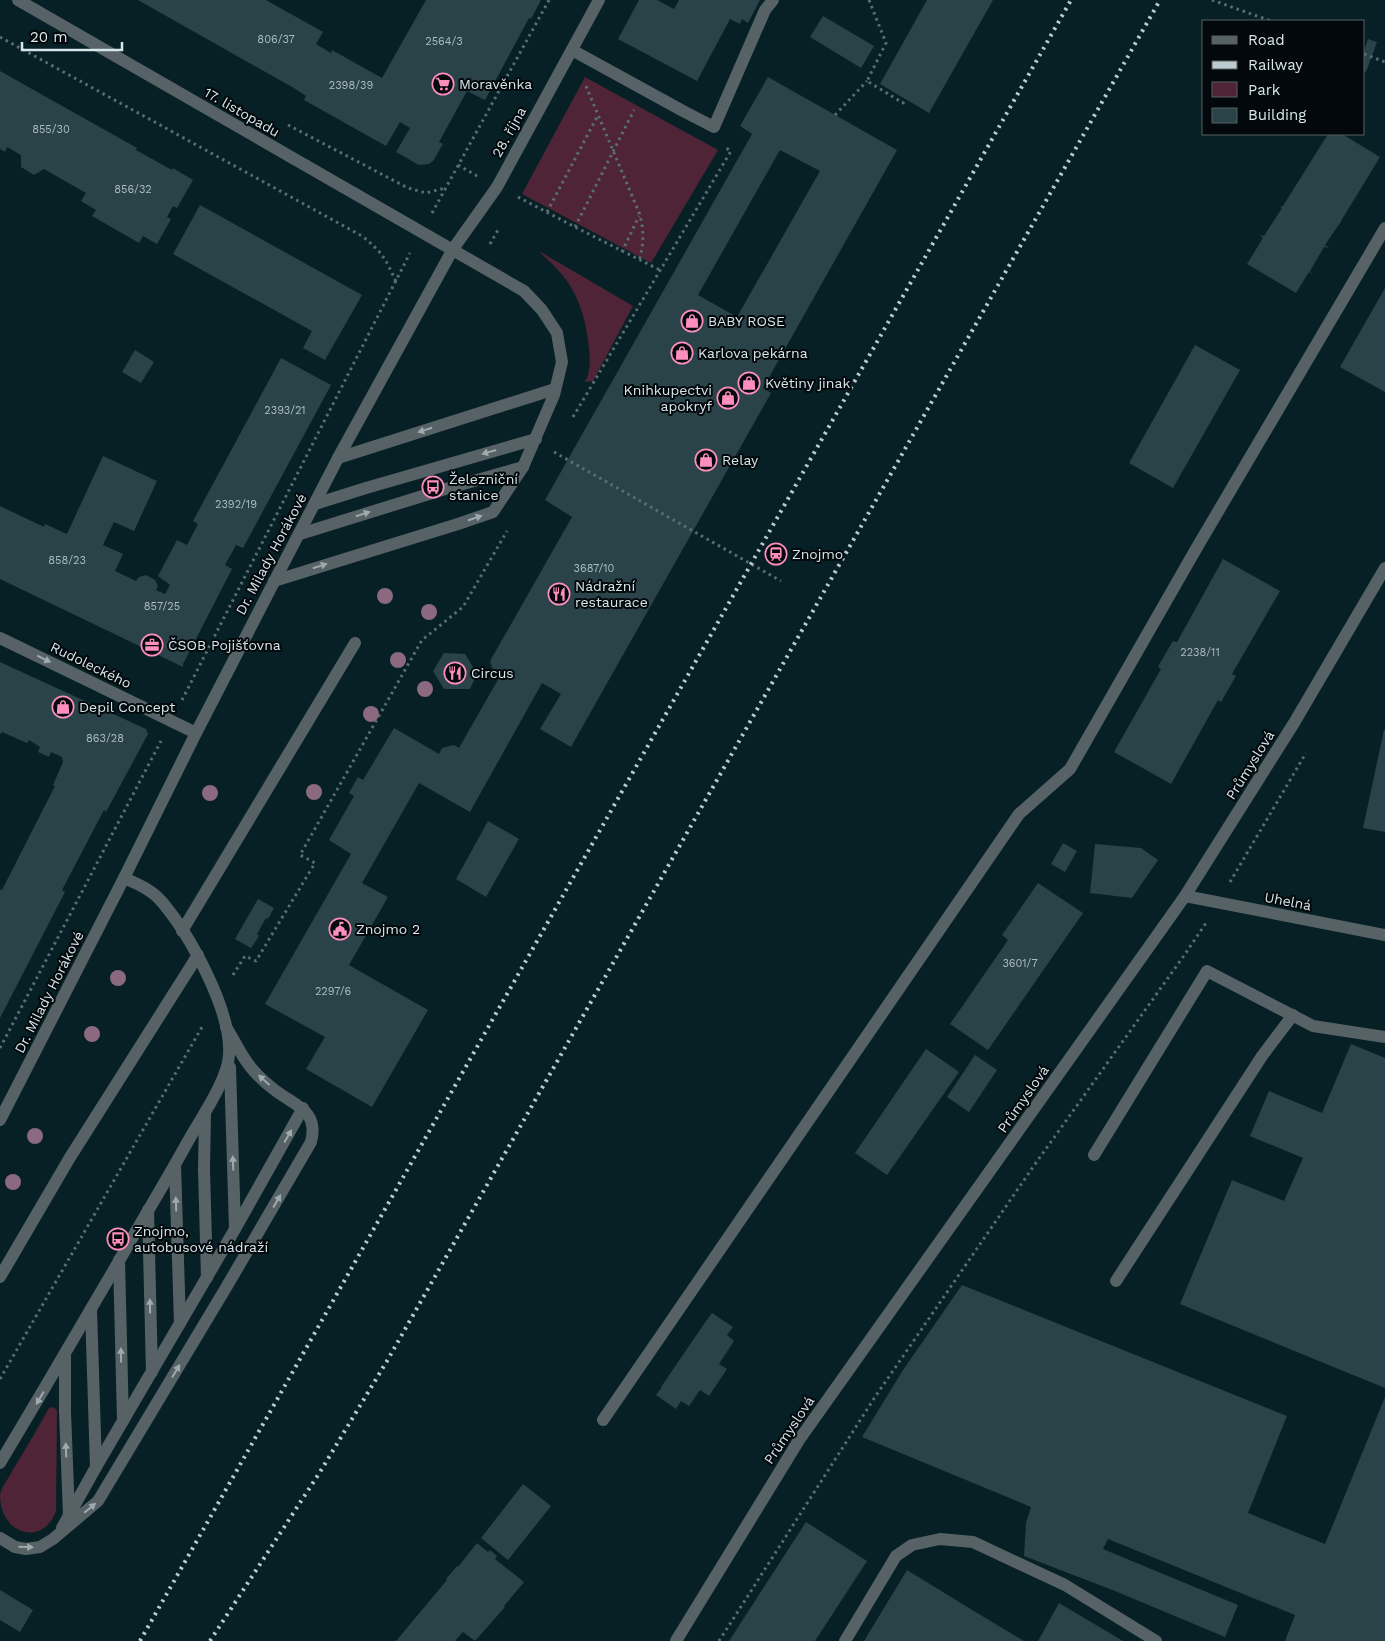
<svg xmlns="http://www.w3.org/2000/svg" width="1385" height="1641" viewBox="0 0 1385 1641" font-family="'Work Sans',sans-serif">
  <style>
    .green { fill: #4f2437 }
    .building { fill: #294349; fill-rule: evenodd }
    .lines { fill: none; stroke-linecap: round; stroke-linejoin: round }
    .path { stroke: #596e73; stroke-width: 3; stroke-dasharray: 2.5 4; stroke-linecap: butt }
    .minor { stroke: #566265; stroke-width: 12 }
    .rail { stroke: #bbcbcf; stroke-width: 4; stroke-dasharray: 2.5 5; stroke-linecap: butt }
    .tree { fill: #8b697e }
    .oneway { fill: #9eabae }
    .labels { text-anchor: middle; stroke-width: 4; stroke-linejoin: round; paint-order: stroke }
    .number-label { font-size: 11px; fill: #acbdc2 }
    .poi-label { font-size: 14px; fill: #d8e6ea; stroke: #02080b; text-anchor: start }
    .street-label { font-size: 14px; fill: #d8e6ea; stroke: #02080b }
  </style>
  <rect width="100%" height="100%" fill="#062026"/>
  <g class="green">
    <polygon points="585,77 718,150 651,263 522,194"/>
    <path d="M539 251 633 306 593 381 585 382C591 371 590 360 589 348 586 319 578 291 558 270 552 263 545 258 539 251Z"/>
    <path d="M54 1407 57 1411 56 1511C43 1547 0 1535 0 1495 2 1486 10 1476 14 1468 26 1448 38 1428 49 1408Z"/>
  </g>
  <g class="building">
    <polygon points="138,0 266,0 323,32 316,44 331,53 332,50 382,78 426,0 541,0 531,19 529,18 485,100 467,91 439,142 443,144 433,161 429,164 419,165 396,152 410,128 400,122 386,146 304,100 306,96 292,87"/>
    <polygon points="639,0 657,0 674,9 679,0 760,0 748,23 742,19 740,24 730,19 697,81 618,39"/>
    <polygon points="927,0 993,0 929,113 880,84"/>
    <polygon points="823,16 874,46 861,68 810,37"/>
    <polygon points="1368,39 1377,42 1366,72 1364,71 1364,51"/>
    <polygon points="0,71 137,148 136,150 172,170 173,168 193,180 177,208 173,206 167,217 171,219 157,244 143,236 139,243 92,216 96,210 81,201 86,193 44,169 34,175 21,167 21,155 7,147 5,152 0,149"/>
    <path d="M768 77 897 150 763 388 771 393 571 747 540 729 561 694 542 683 470 812 419 783 362 883 388 897 349 965 428 1010 372 1107 306 1069 325 1037 265 1004 351 854 329 840 354 796 349 793 358 777 363 780 394 728 439 754 442 748 454 745 459 748 500 676 494 674 490 661 572 517 545 500 752 134 740 126ZM780 150 820 171 737 317 698 295Z"/>
    <polygon points="1328,134 1342,134 1380,157 1341,221 1341,223 1340,223 1325,245 1329,248 1324,247 1310,271 1313,274 1309,272 1296,293 1247,264 1263,238 1260,235 1264,236 1282,208 1280,207 1283,206"/>
    <polygon points="200,205 362,295 325,360 303,348 312,331 173,254"/>
    <polygon points="1385,288 1385,392 1340,367"/>
    <polygon points="1195,345 1240,370 1173,488 1129,463"/>
    <polygon points="135,350 154,362 141,383 122,372"/>
    <polygon points="281,358 331,385 243,548 236,545 225,565 232,569 183,664 183,667 0,579 0,506 44,527 45,524 67,534 103,456 157,481 134,531 114,522 103,545 123,554 115,571 136,581 139,577 146,575 155,580 158,586 156,590 165,594 170,585 158,576 177,540 187,545 198,524 193,521"/>
    <polygon points="1223,559 1280,591 1232,674 1236,676 1221,702 1218,700 1171,784 1114,752 1161,669 1158,667 1160,663 1173,641 1177,642"/>
    <polygon points="444,653 465,654 477,674 470,689 444,689 433,671"/>
    <polygon points="0,662 146,729 148,734 106,812 104,810 62,890 65,892 0,1018 0,889 2,890 55,786 53,785 63,762 62,757 51,752 49,757 38,752 40,747 29,740 27,743 2,732 0,735"/>
    <polygon points="1384,730 1385,730 1385,832 1363,828"/>
    <polygon points="488,821 519,839 486,897 456,879"/>
    <polygon points="1063,843 1077,851 1065,872 1051,864"/>
    <polygon points="1095,844 1141,848 1158,860 1132,898 1090,893"/>
    <polygon points="1038,883 1083,913 988,1050 950,1024 1008,940 1002,935"/>
    <polygon points="258,899 274,908 268,919 266,918 257,934 259,936 251,948 235,939"/>
    <polygon points="1351,1044 1385,1058 1385,1388 1180,1304 1232,1180 1284,1201 1303,1158 1250,1136 1269,1091 1322,1113"/>
    <polygon points="926,1049 959,1072 887,1175 855,1153"/>
    <polygon points="975,1055 997,1070 969,1112 947,1097"/>
    <polygon points="962,1285 1287,1416 1248,1513 1325,1544 1385,1397 1385,1641 1285,1641 1295,1615 1108,1539 1103,1549 1238,1605 1225,1637 1115,1591 1024,1556 1026,1523 1031,1507 862,1437 903,1370"/>
    <polygon points="712,1313 733,1327 727,1335 734,1341 719,1364 727,1369 709,1396 700,1390 689,1406 681,1401 676,1409 656,1395 662,1387 661,1387 706,1321"/>
    <polygon points="523,1484 551,1506 508,1560 481,1538"/>
    <polygon points="806,1522 867,1561 815,1641 729,1641"/>
    <polygon points="477,1543 488,1552 490,1550 497,1556 495,1559 524,1582 504,1606 505,1607 475,1641 463,1632 455,1641 396,1641 447,1580 446,1579 457,1566 458,1567"/>
    <polygon points="907,1570 969,1608 1024,1641 864,1641"/>
    <polygon points="0,1590 33,1610 20,1632 0,1620"/>
    <polygon points="1059,1603 1123,1641 1038,1641"/>
  </g>
  <g class="lines">
    <g class="path">
      <polyline points="869,0 886,43 867,81 903,103 906,98"/>
      <polyline points="1212,0 1271,21"/>
      <path d="M0 37 362 236C382 252 386 259 396 282"/>
      <polyline points="1364,54 1385,62"/>
      <path d="M586 86 640 215C644 232 644 244 639 261"/>
      <polyline points="835,115 867,81"/>
      <polyline points="288,125 408,188 426,193 445,188"/>
      <polyline points="458,165 477,176"/>
      <polyline points="518,197 575,227 660,270"/>
      <polyline points="547,212 598,115"/>
      <polyline points="432,213 549,0"/>
      <polyline points="575,227 634,110"/>
      <polyline points="490,244 498,230"/>
      <polyline points="622,252 639,216"/>
      <polyline points="573,417 731,151 726,148"/>
      <polyline points="554,452 781,581"/>
      <polyline points="182,700 410,253"/>
      <polyline points="1230,882 1306,753"/>
      <polyline points="233,975 245,956 256,961 315,863 300,855 422,640 463,607 507,531"/>
      <polyline points="0,1048 161,741"/>
      <polyline points="0,1379 202,1027"/>
      <polyline points="719,1641 875,1397 1033,1167 1183,957 1206,923"/>
    </g>
    <g class="minor">
      <polyline points="18,0 524,291 542,310 557,333 562,362 554,395 523,467 493,512 458,524 274,581"/>
      <polyline points="572,50 683,111 714,127 765,10 773,0"/>
      <polyline points="338,458 555,389"/>
      <polyline points="315,504 366,488 536,439"/>
      <polyline points="300,534 442,490 523,467"/>
      <polyline points="0,638 196,733"/>
      <polyline points="1185,896 1385,935"/>
      <polyline points="182,931 355,643"/>
      <polyline points="230,1067 235,1229"/>
      <polyline points="205,1113 204,1169 207,1278"/>
      <polyline points="0,1120 124,878 196,733 338,458 453,249 497,187 599,0"/>
      <polyline points="1094,1155 1207,971 1313,1026 1385,1037"/>
      <polyline points="175,1165 180,1323"/>
      <polyline points="148,1210 152,1372"/>
      <polyline points="119,1260 123,1421"/>
      <polyline points="0,1277 69,1159 198,955"/>
      <polyline points="1116,1281 1262,1056 1293,1015"/>
      <polyline points="91,1310 96,1467"/>
      <polyline points="65,1356 65,1411 69,1516"/>
      <polyline points="603,1420 1019,814 1070,769 1196,549 1385,228"/>
      <path d="M0 1463C40 1396 80 1328 119 1261 141 1222 165 1183 187 1143 199 1121 228 1080 229 1055 232 1011 190 935 162 902 152 890 138 884 124 878"/>
      <polyline points="62,1528 96,1467 235,1229 303,1108"/>
      <path d="M0 1538 15 1547 26 1549 40 1547 53 1539 98 1501 227 1286 311 1142C319 1111 296 1106 276 1091 268 1085 259 1077 253 1070 242 1058 235 1041 226 1027"/>
      <polyline points="676,1641 799,1440 1185,896 1294,723 1385,568"/>
      <polyline points="845,1641 896,1556 912,1545 940,1539 973,1542 1065,1585 1156,1641"/>
    </g>
    <g class="rail">
      <polyline points="140,1641 1071,0"/>
      <polyline points="210,1641 320,1472 387,1361 1160,0"/>
    </g>
  </g>
  <g class="tree">
    <circle cx="385" cy="596" r="8"/>
    <circle cx="429" cy="612" r="8"/>
    <circle cx="398" cy="660" r="8"/>
    <circle cx="425" cy="689" r="8"/>
    <circle cx="371" cy="714" r="8"/>
    <circle cx="314" cy="792" r="8"/>
    <circle cx="210" cy="793" r="8"/>
    <circle cx="118" cy="978" r="8"/>
    <circle cx="92" cy="1034" r="8"/>
    <circle cx="35" cy="1136" r="8"/>
    <circle cx="13" cy="1182" r="8"/>
  </g>
  <defs><path id="oneway-solid" d="M-6-.8H1V-3.2L6.5 0L1 3.2V.8H-6Z" transform="scale(1.25)"/></defs>
  <g class="oneway">
    <use href="#oneway-solid" transform="translate(425 430) rotate(163)"/>
    <use href="#oneway-solid" transform="translate(489 452) rotate(164)"/>
    <use href="#oneway-solid" transform="translate(363 514) rotate(-17)"/>
    <use href="#oneway-solid" transform="translate(475 518) rotate(-19)"/>
    <use href="#oneway-solid" transform="translate(320 566) rotate(-17)"/>
    <use href="#oneway-solid" transform="translate(44 659) rotate(26)"/>
    <use href="#oneway-solid" transform="translate(264 1080) rotate(-138)"/>
    <use href="#oneway-solid" transform="translate(288 1136) rotate(-61)"/>
    <use href="#oneway-solid" transform="translate(233 1163) rotate(-92)"/>
    <use href="#oneway-solid" transform="translate(277 1201) rotate(-60)"/>
    <use href="#oneway-solid" transform="translate(176 1204) rotate(-92)"/>
    <use href="#oneway-solid" transform="translate(150 1306) rotate(-91)"/>
    <use href="#oneway-solid" transform="translate(121 1355) rotate(-91)"/>
    <use href="#oneway-solid" transform="translate(176 1371) rotate(-59)"/>
    <use href="#oneway-solid" transform="translate(40 1398) rotate(121)"/>
    <use href="#oneway-solid" transform="translate(66 1450) rotate(-92)"/>
    <use href="#oneway-solid" transform="translate(90 1508) rotate(-40)"/>
    <use href="#oneway-solid" transform="translate(26 1547) rotate(1)"/>
  </g>
  <defs>
    <g id="supermarket-ring" transform="scale(1.125)"><circle r="9.5" fill="#02080b" stroke="#fe8ebe" stroke-width="1.5"/><path d="M-6-5.5h2.5l.6 2H6L4.5 2H-2.5L-4.4-4H-6ZM-1.5 3.2a1.3 1.3 0 1 0 .1 0ZM3 3.2a1.3 1.3 0 1 0 .1 0Z" fill="#fe8ebe"/></g>
    <g id="shop-ring" transform="scale(1.125)"><circle r="9.5" fill="#02080b" stroke="#fe8ebe" stroke-width="1.5"/><path d="M-5-2.5h2.3a2.7 3.5 0 0 1 5.4 0H5L5.5 6h-11ZM-1.5-2.5h3a1.5 2.3 0 0 0-3 0Z" fill="#fe8ebe"/></g>
    <g id="bus-ring" transform="scale(1.125)"><circle r="9.5" fill="#02080b" stroke="#fe8ebe" stroke-width="1.5"/><path d="M-5-6H5V4H4V6H2V4H-2V6H-4V4H-5ZM-3.5-4V0h7V-4ZM-3.5 1.2v1.5H-2V1.2ZM2 1.2v1.5H3.5V1.2Z" fill="#fe8ebe"/></g>
    <g id="station-ring" transform="scale(1.125)"><circle r="9.5" fill="#02080b" stroke="#fe8ebe" stroke-width="1.5"/><path d="M-3-6H3Q5-6 5-4V2Q5 4 3 4L4.5 6H3L1.5 4h-3L-3 6H-4.5L-3 4Q-5 4-5 2V-4Q-5-6-3-6ZM-3.5-4v3h7v-3ZM-3.5 1v1.5H-2V1ZM2 1v1.5H3.5V1Z" fill="#fe8ebe"/></g>
    <g id="restaurant-ring" transform="scale(1.125)"><circle r="9.5" fill="#02080b" stroke="#fe8ebe" stroke-width="1.5"/><path d="M-5-6h1v4h1v-4h1v4h1v-4h1v5L-1.5 .5V6h-2V.5L-5-1ZM5-6V6H3V1.5H1.5Q1.5-4 5-6Z" fill="#fe8ebe"/></g>
    <g id="office-ring" transform="scale(1.125)"><circle r="9.5" fill="#02080b" stroke="#fe8ebe" stroke-width="1.5"/><path d="M-6-3h4V-5.5h4V-3h4V5H-6ZM-1-4.5V-3h2v-1.5ZM-6 0V1H6V0Z" fill="#fe8ebe"/></g>
    <g id="civic-ring" transform="scale(1.125)"><circle r="9.5" fill="#02080b" stroke="#fe8ebe" stroke-width="1.5"/><path d="M-.6-6.5H3V-4.5H.6V-3L4-1V1h2V6H-6V1h2V-1L-.6-3ZM-1.2 2.5V6h2.4V2.5Z" fill="#fe8ebe"/></g>
  </defs>
  <g fill-rule="evenodd">
    <use href="#supermarket-ring" x="443" y="84"/>
    <use href="#shop-ring" x="692" y="321"/>
    <use href="#shop-ring" x="682" y="353"/>
    <use href="#shop-ring" x="749" y="383"/>
    <use href="#shop-ring" x="728" y="398"/>
    <use href="#shop-ring" x="706" y="460"/>
    <use href="#bus-ring" x="433" y="487"/>
    <use href="#station-ring" x="776" y="554"/>
    <use href="#restaurant-ring" x="559" y="594"/>
    <use href="#office-ring" x="152" y="645"/>
    <use href="#restaurant-ring" x="455" y="673"/>
    <use href="#shop-ring" x="63" y="707"/>
    <use href="#civic-ring" x="340" y="929"/>
    <use href="#bus-ring" x="118" y="1239"/>
  </g>
  <g class="labels">
    <g class="number-label">
      <text x="276" y="43">806/37</text>
      <text x="444" y="45">2564/3</text>
      <text x="351" y="89">2398/39</text>
      <text x="51" y="133">855/30</text>
      <text x="133" y="193">856/32</text>
      <text x="285" y="414">2393/21</text>
      <text x="236" y="508">2392/19</text>
      <text x="67" y="564">858/23</text>
      <text x="594" y="572">3687/10</text>
      <text x="162" y="610">857/25</text>
      <text x="1200" y="656">2238/11</text>
      <text x="105" y="742">863/28</text>
      <text x="1020" y="967">3601/7</text>
      <text x="333" y="995">2297/6</text>
    </g>
    <g class="poi-label">
      <text x="459" y="89">Moravěnka</text>
      <text x="708" y="326">BABY ROSE</text>
      <text x="698" y="358">Karlova pekárna</text>
      <text x="765" y="388">Květiny jinak</text>
      <text x="712" y="395" text-anchor="end">Knihkupectvi<tspan x="712" dy="16">apokryf</tspan></text>
      <text x="722" y="465">Relay</text>
      <text x="449" y="484">Železniční<tspan x="449" dy="16">stanice</tspan></text>
      <text x="792" y="559">Znojmo</text>
      <text x="575" y="591">Nádražní<tspan x="575" dy="16">restaurace</tspan></text>
      <text x="168" y="650">ČSOB Pojišťovna</text>
      <text x="471" y="678">Circus</text>
      <text x="79" y="712">Depil Concept</text>
      <text x="356" y="934">Znojmo 2</text>
      <text x="134" y="1236">Znojmo,<tspan x="134" dy="16">autobusové nádraží</tspan></text>
    </g>
    <g class="street-label">
      <text transform="translate(242 112) rotate(30)" y="5">17. listopadu</text>
      <text transform="translate(509 132) rotate(-61)" y="5">28. října</text>
      <text transform="translate(271 554) rotate(-62)" y="5">Dr. Milady Horákové</text>
      <text transform="translate(91 665) rotate(26)" y="5">Rudoleckého</text>
      <text transform="translate(1250 765) rotate(-58)" y="5">Průmyslová</text>
      <text transform="translate(1288 901) rotate(11)" y="5">Uhelná</text>
      <text transform="translate(49 992) rotate(-63)" y="5">Dr. Milady Horákové</text>
      <text transform="translate(1023 1099) rotate(-55)" y="5">Průmyslová</text>
      <text transform="translate(789 1430) rotate(-56)" y="5">Průmyslová</text>
    </g>
  </g>
  <rect x="1202" y="20" width="162" height="115" fill="#02080b" stroke="#586164"/>
  <rect x="1212" y="36" width="25" height="8" fill="#566265" stroke="#586164"/>
  <text x="1248" y="45" font-size="15" fill="#d8e6ea">Road</text>
  <rect x="1212" y="61" width="25" height="8" fill="#bbcbcf" stroke="#586164"/>
  <text x="1248" y="70" font-size="15" fill="#d8e6ea">Railway</text>
  <rect x="1212" y="82" width="25" height="15" fill="#4f2437" stroke="#586164"/>
  <text x="1248" y="95" font-size="15" fill="#d8e6ea">Park</text>
  <rect x="1212" y="108" width="25" height="15" fill="#294349" stroke="#586164"/>
  <text x="1248" y="120" font-size="15" fill="#d8e6ea">Building</text>
  <path d="M22 42v8h100v-8" fill="none" stroke="#d8e6ea" stroke-width="2.5"/>
  <text x="30" y="42" font-size="15" fill="#d8e6ea" stroke="#02080b" stroke-width="4" paint-order="stroke">20 m</text>
</svg>
